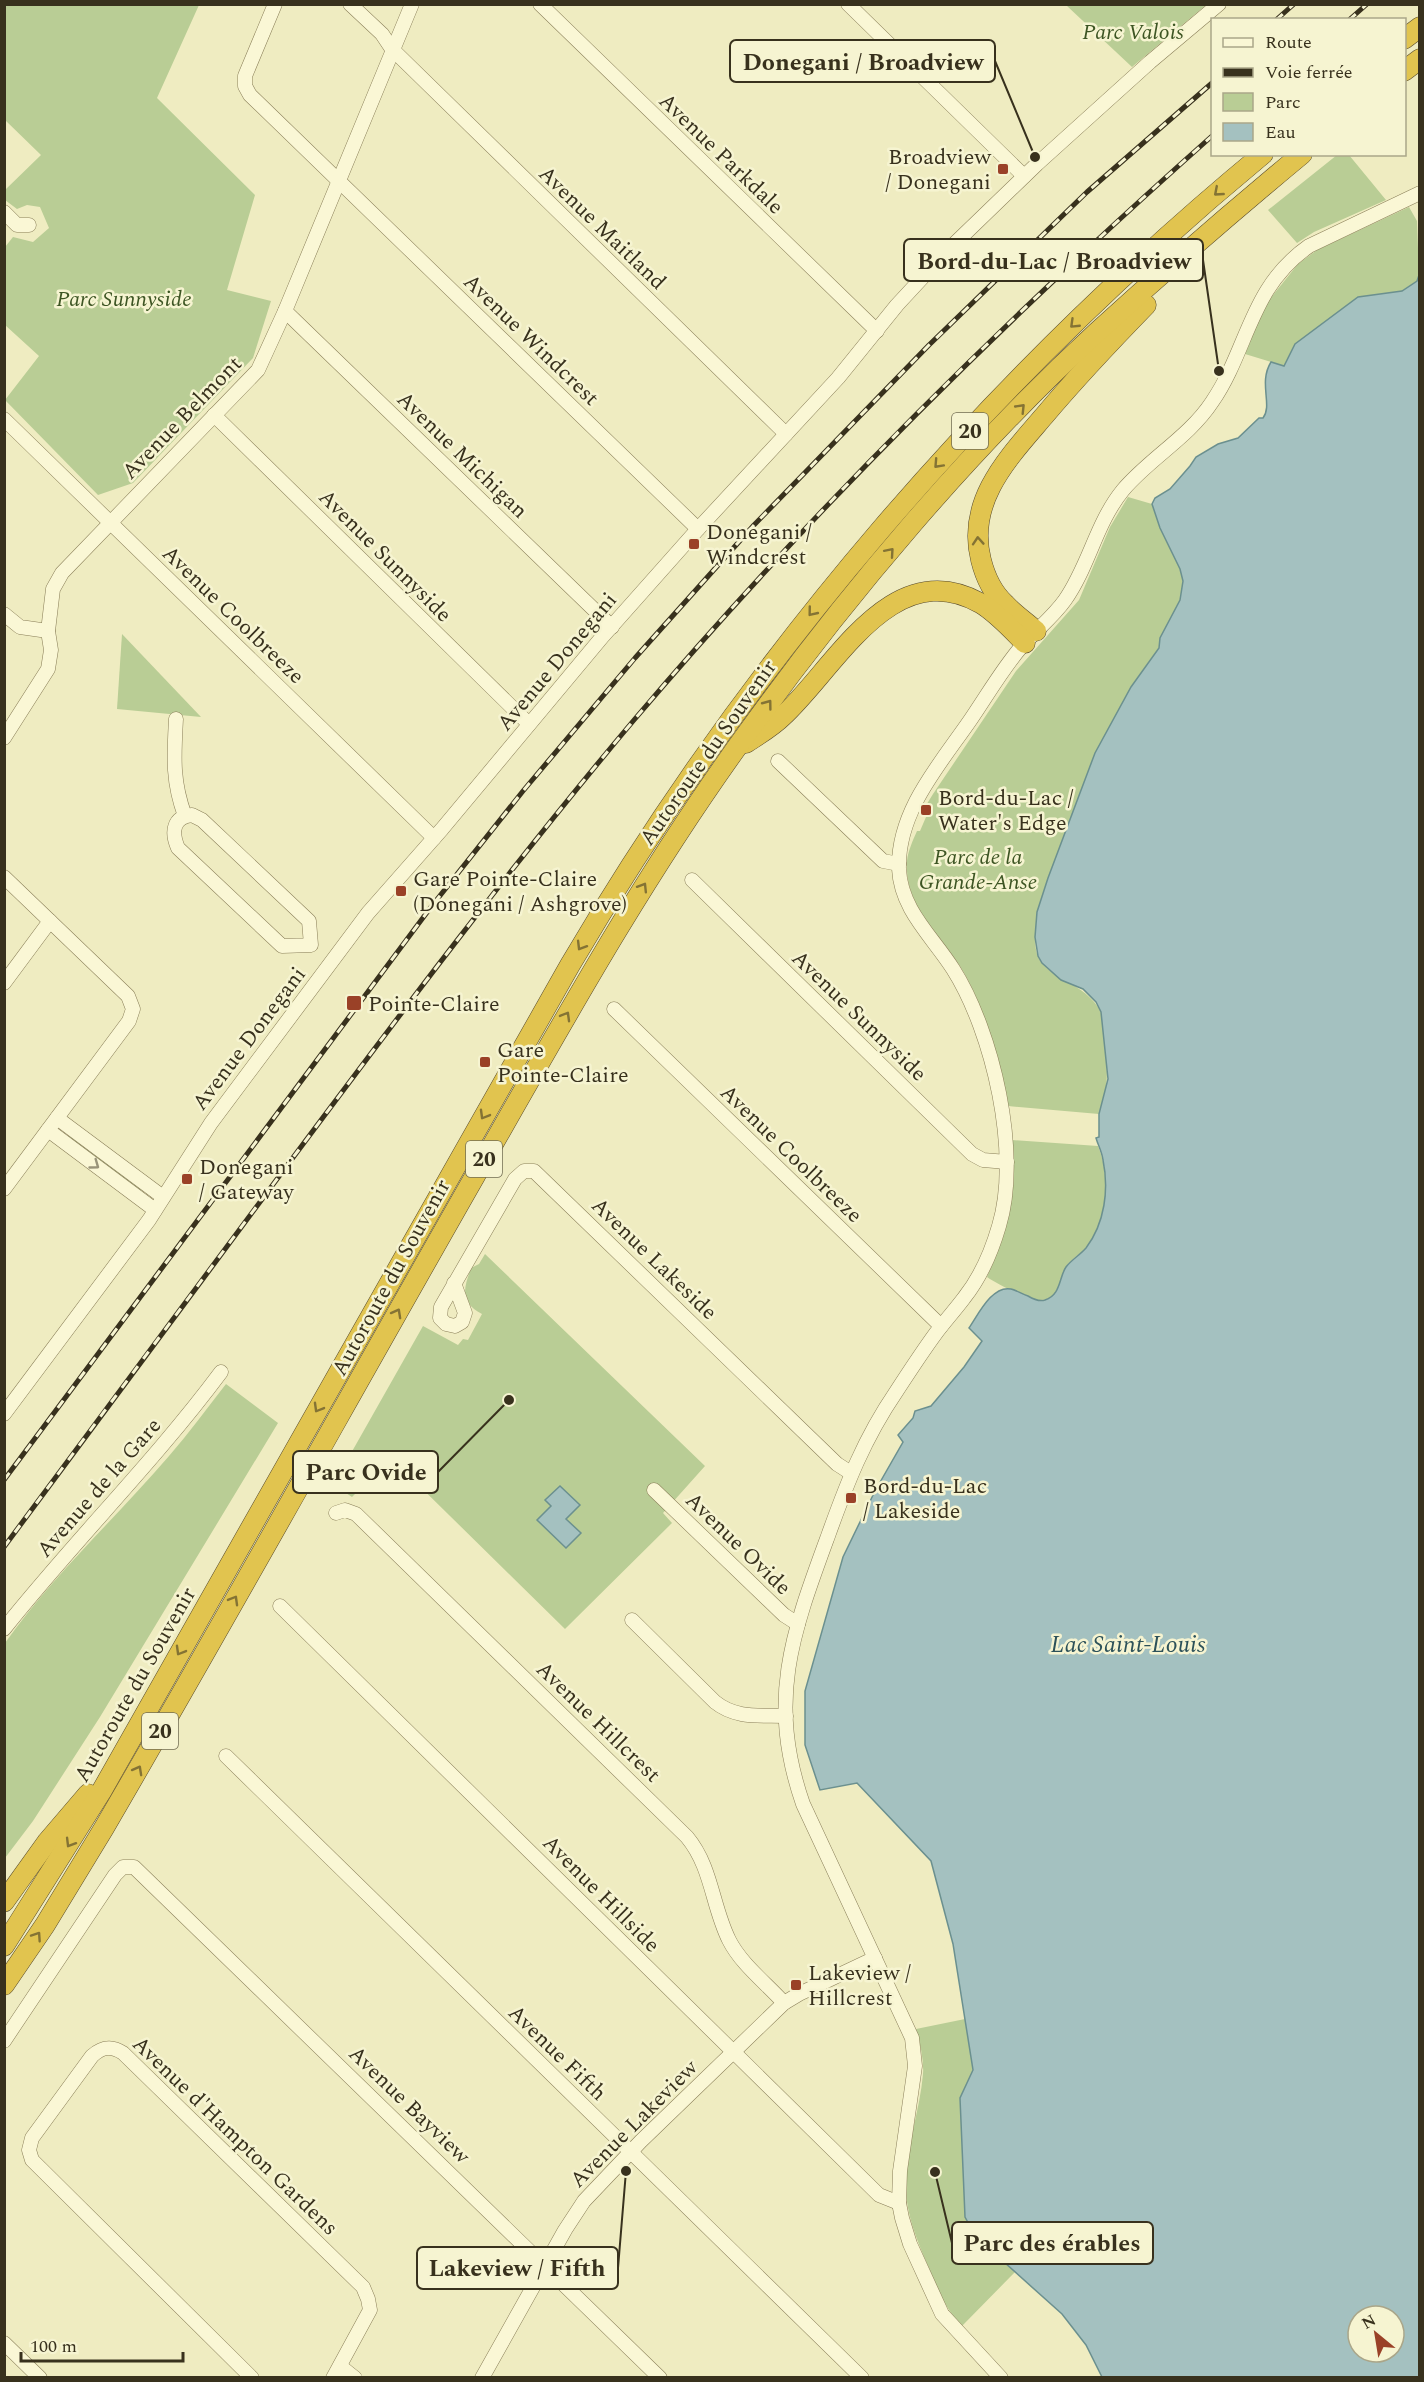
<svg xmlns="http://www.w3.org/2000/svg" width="1424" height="2382" viewBox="0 0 1424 2382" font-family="Spectral,serif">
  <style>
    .green { fill: #b9cd95 }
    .water { fill: #a4c1c0; stroke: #6b908f; stroke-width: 1.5; fill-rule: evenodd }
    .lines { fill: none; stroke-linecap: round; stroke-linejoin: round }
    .minor-casing { stroke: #897e58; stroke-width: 15 }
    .highway-casing { stroke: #574a2d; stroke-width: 21 }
    .minor { stroke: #faf7d5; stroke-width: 14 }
    .highway { stroke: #e1c44f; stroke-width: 20 }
    .rail-casing { stroke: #38311d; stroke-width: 5 }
    .rail { stroke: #f6f4d1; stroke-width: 3; stroke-dasharray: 9; stroke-linecap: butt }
    .oneway { stroke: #847334 }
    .oneway2 { stroke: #999479 }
    .poi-dot { fill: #9a4127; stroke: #f6f4d1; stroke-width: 2 }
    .labels { text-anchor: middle; stroke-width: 5; stroke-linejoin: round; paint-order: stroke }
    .shield { fill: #f6f4d1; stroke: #716c53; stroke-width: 1.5 }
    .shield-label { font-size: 21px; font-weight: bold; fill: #38311d }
    .park-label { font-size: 22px; font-style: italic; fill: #3d5523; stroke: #f6f4d1 }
    .street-label { font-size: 22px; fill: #38311d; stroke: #f6f4d1 }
    .poi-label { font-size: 22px; fill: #38311d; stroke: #f6f4d1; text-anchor: start }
    .water-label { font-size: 24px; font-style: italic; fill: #2c5159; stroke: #f6f4d1 }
    .leader { fill: none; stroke: #38311d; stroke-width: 2 }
    .callout-dot { fill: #38311d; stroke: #f6f4d1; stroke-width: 2 }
    .callout { fill: #f6f4d1; stroke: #38311d; stroke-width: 2 }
    .callout-label { font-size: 24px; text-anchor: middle; font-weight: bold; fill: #38311d }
  </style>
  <rect width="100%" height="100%" fill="#efecc1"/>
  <g class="green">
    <polygon points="5,4 199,5 157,98 255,195 227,290 271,301 253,358 133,483 98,495 5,400 39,356 5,325 5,247 13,237 33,242 49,228 40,207 27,205 17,209 5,200 5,190 41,155 5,120"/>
    <polygon points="1066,5 1206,5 1132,67"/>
    <polygon points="1337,155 1349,155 1386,200 1314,232 1297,243 1268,210"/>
    <polygon points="1409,207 1417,221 1419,275 1417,281 1402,291 1358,297 1295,344 1284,366 1245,354 1265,305 1298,264 1317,250"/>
    <path d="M1128 497 1152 504 1160 528 1180 569 1183 581 1180 600 1160 638 1159 648 1131 687 1038 912C1037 926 1033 940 1037 954 1045 979 1086 982 1101 1012 1105 1044 1113 1084 1099 1114L1008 1106C1000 1063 988 1020 968 980 949 941 903 910 907 861 908 851 913 840 917 831H920L929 810 925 807 933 794 1016 671 1079 600 1110 527Z"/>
    <polygon points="122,634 201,717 117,709"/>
    <polygon points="70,1134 143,1188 141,1191 68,1137"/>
    <path d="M1012 1140 1098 1146C1111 1178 1108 1222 1085 1249 1079 1255 1068 1261 1065 1269 1063 1273 1064 1278 1062 1282 1059 1287 1056 1288 1055 1294 1050 1297 1047 1300 1041 1300 1029 1301 997 1284 987 1277 1008 1225 1018 1198 1012 1140Z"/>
    <path d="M485 1254 705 1466 663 1513 672 1523 565 1629 391 1458 352 1497 340 1489 342 1474 350 1455 423 1326 458 1345 463 1339 468 1340 482 1314C460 1302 463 1290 471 1268L479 1264Z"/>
    <path d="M226 1384 278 1423 100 1717 33 1821 5 1858V1643C53 1575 115 1519 169 1456 189 1433 207 1408 226 1384Z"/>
    <path d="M965 2019 973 2070 960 2098 976 2237 1015 2272 962 2326C944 2307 938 2290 928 2266 916 2238 904 2210 906 2178 907 2143 920 2110 923 2074 924 2059 920 2044 916 2029Z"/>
  </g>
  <g class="water">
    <path d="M1419 275V2377H1102L1086 2345 1062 2314 976 2237 965 2217 960 2098 973 2070 953 1944 931 1861 857 1783 820 1790 805 1745V1691L843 1557 875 1491 903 1442 898 1435 913 1418 915 1411 931 1406 964 1367 982 1341 969 1328C978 1315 992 1285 1011 1289 1016 1290 1022 1294 1028 1296 1033 1299 1039 1302 1045 1300 1061 1295 1059 1277 1066 1267 1071 1260 1080 1255 1086 1248 1105 1223 1109 1189 1103 1160 1102 1152 1098 1145 1096 1138L1099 1137V1114L1108 1079 1101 1012 1096 1002 1083 989 1061 980 1042 963 1038 956 1035 937 1037 912 1048 878 1095 753 1131 687 1159 648 1160 638 1180 600 1183 581 1180 569 1160 528 1152 504 1155 498 1170 489 1190 466 1196 457 1218 444 1238 438 1259 418H1263C1273 405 1258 383 1271 362L1284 366 1295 344 1358 297 1402 291 1417 281ZM1358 2316H1394V2352H1358Z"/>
    <polygon points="560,1486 580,1505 566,1519 581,1533 566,1548 537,1520 551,1506 545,1500"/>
  </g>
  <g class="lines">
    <g class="minor-casing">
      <g id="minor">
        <polyline points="275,4 245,76 245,86 250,95 698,529"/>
        <polyline points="350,4 382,34 392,49 786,434"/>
        <polyline points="540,4 877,331"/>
        <polyline points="848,4 1024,176"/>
        <polyline points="4,212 17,225 29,225"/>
        <polyline points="285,311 612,627"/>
        <polyline points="214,415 529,724"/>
        <polyline points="4,419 434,838"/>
        <polyline points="4,614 20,627 48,631"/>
        <path d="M176 719C174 756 172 781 185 816"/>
        <polyline points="4,738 48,669 51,650 48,631 53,589 62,573 258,370 285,311 412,4"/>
        <polyline points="778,761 883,861 899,864"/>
        <path d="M192 815 202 820 309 921 311 945 282 946 178 848C171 832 173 817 192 815Z"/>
        <polyline points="4,877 128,996 133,1009 129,1021 4,1189"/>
        <polyline points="692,880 972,1154 983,1160 1007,1162"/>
        <polyline points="4,983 50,921"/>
        <polyline points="614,1009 941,1326"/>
        <polyline points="57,1118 163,1197"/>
        <polyline points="48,1130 155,1210"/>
        <polyline points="454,1283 465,1313 462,1322 455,1326 446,1324 440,1318 441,1307 515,1179 524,1171 534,1171 837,1464 851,1473"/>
        <polyline points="4,1414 149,1220 211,1123 368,913 442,829 603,636 698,529 838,378 897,305 948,250 1037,164 1150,62 1219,4"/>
        <polyline points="654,1490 784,1615 798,1624"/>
        <path d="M336 1513 345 1510 356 1514 687 1837C712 1867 712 1906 729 1940 741 1964 766 1983 784 2003"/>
        <polyline points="280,1606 879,2195 899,2203"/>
        <path d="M632 1620 715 1702C736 1719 760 1715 786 1716"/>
        <path d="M4 1629C74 1541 154 1462 221 1372"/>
        <polyline points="226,1756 862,2378"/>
        <polyline points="4,2041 115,1875 123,1867 134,1867 660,2378"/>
        <polyline points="4,2343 40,2378"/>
        <polyline points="340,2366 355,2378"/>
        <path d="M252 2378 32 2160 29 2150 32 2138 92 2056C102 2047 111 2045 123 2053L363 2287 368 2299 370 2310 333 2378"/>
        <polyline points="482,2378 565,2230 584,2201 641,2141 784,2003 799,1994 875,1958"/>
        <path d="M1001 2378 942 2314 910 2244 902 2218 899 2203 900 2171 915 2066 912 2038 803 1804C767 1700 792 1634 828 1536 847 1483 864 1439 896 1392 909 1372 922 1352 936 1333 945 1321 955 1310 964 1298 980 1278 992 1250 999 1226 1021 1154 993 1032 953 969 932 936 901 910 899 869 897 811 941 763 971 719 988 694 1003 668 1022 646 1036 630 1053 617 1065 600 1089 566 1096 523 1123 490 1149 459 1189 437 1212 402 1249 348 1249 288 1309 246L1420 193"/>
      </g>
    </g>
    <g class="highway-casing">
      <g id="highway">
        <polyline points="1404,39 1420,27"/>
        <polyline points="1404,71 1420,59"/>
        <path d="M1036 631C1026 622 1014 614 1005 604 993 593 985 576 981 560 966 501 1008 458 1044 416 1076 378 1111 341 1146 305"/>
        <path d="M746 743C758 735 772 727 783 716 836 667 892 554 980 603 997 613 1011 629 1025 643"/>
        <polyline points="4,1902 47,1842 88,1794"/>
        <path d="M4 1946 101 1792 570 965C751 657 987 382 1263 154"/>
        <path d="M4 1985 45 1925 104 1828C230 1612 351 1393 475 1176 561 1025 645 873 748 732 849 592 970 449 1097 332 1164 271 1232 212 1302 154"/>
      </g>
    </g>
    <use href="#minor" class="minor"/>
    <use href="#highway" class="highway"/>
    <g class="rail-casing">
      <g id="rail">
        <polyline points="1276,20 1294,4"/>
        <polyline points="1349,20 1367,4"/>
        <polyline points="4,1480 431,907 523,791 635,658 754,525 929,345 1087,192 1212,83"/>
        <path d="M4 1547C97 1421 190 1296 283 1171 397 1018 511 866 634 720 811 511 1007 318 1212 136"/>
      </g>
    </g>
    <use href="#rail" class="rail"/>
  </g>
  <defs><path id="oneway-chevron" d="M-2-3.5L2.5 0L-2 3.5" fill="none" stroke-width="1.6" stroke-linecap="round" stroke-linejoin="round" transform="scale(1.5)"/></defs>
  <g class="oneway">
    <use href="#oneway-chevron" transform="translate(1218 192) rotate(139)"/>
    <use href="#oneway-chevron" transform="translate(1074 324) rotate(136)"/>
    <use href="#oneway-chevron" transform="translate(1021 408) rotate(-46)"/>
    <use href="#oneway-chevron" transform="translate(938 464) rotate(133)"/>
    <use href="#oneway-chevron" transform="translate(978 541) rotate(-94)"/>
    <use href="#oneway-chevron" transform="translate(890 552) rotate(-49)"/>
    <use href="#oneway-chevron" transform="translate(812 612) rotate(129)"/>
    <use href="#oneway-chevron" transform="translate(768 704) rotate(-53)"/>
    <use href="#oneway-chevron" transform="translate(643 887) rotate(-58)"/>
    <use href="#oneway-chevron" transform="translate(581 946) rotate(121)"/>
    <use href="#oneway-chevron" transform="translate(566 1016) rotate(-60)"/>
    <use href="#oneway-chevron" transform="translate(484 1115) rotate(120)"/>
    <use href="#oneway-chevron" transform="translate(397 1313) rotate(-61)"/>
    <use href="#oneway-chevron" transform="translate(318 1408) rotate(120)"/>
    <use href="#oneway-chevron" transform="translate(234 1600) rotate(-60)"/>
    <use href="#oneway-chevron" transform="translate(180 1651) rotate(120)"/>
    <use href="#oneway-chevron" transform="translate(138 1770) rotate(-61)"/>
    <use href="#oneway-chevron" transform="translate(70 1843) rotate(121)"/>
    <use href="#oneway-chevron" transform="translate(37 1936) rotate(-56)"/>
  </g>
  <use class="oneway2" href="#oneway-chevron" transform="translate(95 1165) rotate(36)"/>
  <g class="poi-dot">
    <rect x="997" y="163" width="12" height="12" rx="3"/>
    <rect x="688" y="538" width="12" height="12" rx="3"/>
    <rect x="920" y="804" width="12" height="12" rx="3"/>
    <rect x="395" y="885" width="12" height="12" rx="3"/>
    <rect x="346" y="995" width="16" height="16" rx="3"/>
    <rect x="479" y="1056" width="12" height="12" rx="3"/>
    <rect x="181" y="1173" width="12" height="12" rx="3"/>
    <rect x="845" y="1492" width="12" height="12" rx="3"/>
    <rect x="790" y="1979" width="12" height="12" rx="3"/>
  </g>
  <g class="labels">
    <g class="shield">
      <rect x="952" y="413" width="36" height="36" rx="4.5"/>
      <rect x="466" y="1141" width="36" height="36" rx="4.5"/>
      <rect x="142" y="1713" width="36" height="36" rx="4.5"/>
    </g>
    <g class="shield-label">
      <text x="970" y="438">20</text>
      <text x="484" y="1166">20</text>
      <text x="160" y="1738">20</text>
    </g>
    <g class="park-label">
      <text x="1133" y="39">Parc Valois</text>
      <text x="124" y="306">Parc Sunnyside</text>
      <text x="978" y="864">Parc de la<tspan x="978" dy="25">Grande-Anse</tspan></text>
    </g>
    <g class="street-label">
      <text transform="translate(722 153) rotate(44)" y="8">Avenue Parkdale</text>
      <text transform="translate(603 227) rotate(44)" y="8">Avenue Maitland</text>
      <text transform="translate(532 339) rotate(44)" y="8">Avenue Windcrest</text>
      <text transform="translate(181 417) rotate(-46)" y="8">Avenue Belmont</text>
      <text transform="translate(463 454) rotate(44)" y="8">Avenue Michigan</text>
      <text transform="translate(386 555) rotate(45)" y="8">Avenue Sunnyside</text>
      <text transform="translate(234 614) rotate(44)" y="8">Avenue Coolbreeze</text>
      <text transform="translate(556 661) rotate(-50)" y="8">Avenue Donegani</text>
      <text transform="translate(707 752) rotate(-55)" y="8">Autoroute du Souvenir</text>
      <text transform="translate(860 1015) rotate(44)" y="8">Avenue Sunnyside</text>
      <text transform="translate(248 1038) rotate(-53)" y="8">Avenue Donegani</text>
      <text transform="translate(792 1153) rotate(44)" y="8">Avenue Coolbreeze</text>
      <text transform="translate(655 1258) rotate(44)" y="8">Avenue Lakeside</text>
      <text transform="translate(390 1277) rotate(-61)" y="8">Autoroute du Souvenir</text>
      <text transform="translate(98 1487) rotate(-49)" y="8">Avenue de la Gare</text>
      <text transform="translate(739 1543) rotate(44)" y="8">Avenue Ovide</text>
      <text transform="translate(134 1684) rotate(-60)" y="8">Autoroute du Souvenir</text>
      <text transform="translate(599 1721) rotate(44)" y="8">Avenue Hillcrest</text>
      <text transform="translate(602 1893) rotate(45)" y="8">Avenue Hillside</text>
      <text transform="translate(558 2052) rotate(44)" y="8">Avenue Fifth</text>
      <text transform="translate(410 2104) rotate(44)" y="8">Avenue Bayview</text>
      <text transform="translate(633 2123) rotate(-45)" y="8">Avenue Lakeview</text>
      <text transform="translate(236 2135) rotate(44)" y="8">Avenue d'Hampton Gardens</text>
    </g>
    <g class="poi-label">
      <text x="991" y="164" text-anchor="end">Broadview<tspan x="991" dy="25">/ Donegani</tspan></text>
      <text x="706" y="539">Donegani /<tspan x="706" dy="25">Windcrest</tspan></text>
      <text x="938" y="805">Bord-du-Lac /<tspan x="938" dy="25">Water's Edge</tspan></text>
      <text x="413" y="886">Gare Pointe-Claire<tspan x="413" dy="25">(Donegani / Ashgrove)</tspan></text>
      <text x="368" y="1011">Pointe-Claire</text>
      <text x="497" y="1057">Gare<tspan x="497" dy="25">Pointe-Claire</tspan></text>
      <text x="199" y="1174">Donegani<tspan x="199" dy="25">/ Gateway</tspan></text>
      <text x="863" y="1493">Bord-du-Lac<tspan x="863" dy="25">/ Lakeside</tspan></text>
      <text x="808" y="1980">Lakeview /<tspan x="808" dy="25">Hillcrest</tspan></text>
    </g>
    <g class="water-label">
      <text x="1128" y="1652">Lac Saint-Louis</text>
    </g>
  </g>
  <path class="leader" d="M1035 157L995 61M1219 371L1203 260M509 1400L438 1472M935 2172L952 2243M626 2171L618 2268"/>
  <g class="callout-dot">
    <circle cx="1035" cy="157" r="6"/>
    <circle cx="1219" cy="371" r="6"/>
    <circle cx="509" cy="1400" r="6"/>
    <circle cx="935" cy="2172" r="6"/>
    <circle cx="626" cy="2171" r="6"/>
  </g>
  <g class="callout">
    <rect x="730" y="40" width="265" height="42" rx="6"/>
    <rect x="904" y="239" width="299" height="42" rx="6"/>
    <rect x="293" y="1451" width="145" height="42" rx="6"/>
    <rect x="952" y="2222" width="201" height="42" rx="6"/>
    <rect x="417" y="2247" width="201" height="42" rx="6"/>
  </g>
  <g class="callout-label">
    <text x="863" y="70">Donegani / Broadview</text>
    <text x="1054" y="269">Bord-du-Lac / Broadview</text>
    <text x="366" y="1480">Parc Ovide</text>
    <text x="1052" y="2251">Parc des érables</text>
    <text x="517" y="2276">Lakeview / Fifth</text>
  </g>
  <rect width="1424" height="2382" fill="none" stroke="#38311d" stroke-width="12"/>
  <rect x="1211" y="18" width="195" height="138" fill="#f6f4d1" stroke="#aaa689" stroke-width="1.5"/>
  <rect x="1223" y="38" width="30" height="9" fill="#faf7d5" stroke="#aaa689" stroke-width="1.5"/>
  <text x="1265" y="48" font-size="18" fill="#38311d">Route</text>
  <rect x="1223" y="68" width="30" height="9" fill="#38311d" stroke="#aaa689" stroke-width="1.5"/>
  <text x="1265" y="78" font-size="18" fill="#38311d">Voie ferrée</text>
  <rect x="1223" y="93" width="30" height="18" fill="#b9cd95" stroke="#aaa689" stroke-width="1.5"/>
  <text x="1265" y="108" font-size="18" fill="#38311d">Parc</text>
  <rect x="1223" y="123" width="30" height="18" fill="#a4c1c0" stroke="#aaa689" stroke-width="1.5"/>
  <text x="1265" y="138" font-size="18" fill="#38311d">Eau</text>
  <g transform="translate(1376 2334) rotate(330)"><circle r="28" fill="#f6f4d1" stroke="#aaa689" stroke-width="1.5"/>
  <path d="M0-4.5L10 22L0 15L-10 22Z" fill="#9a4127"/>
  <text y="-9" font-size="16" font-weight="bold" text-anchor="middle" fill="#38311d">N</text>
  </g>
  <path d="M21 2352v9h162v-9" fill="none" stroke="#38311d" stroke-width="3"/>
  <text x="30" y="2352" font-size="18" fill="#38311d" stroke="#f6f4d1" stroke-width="4.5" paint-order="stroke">100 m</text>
</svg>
